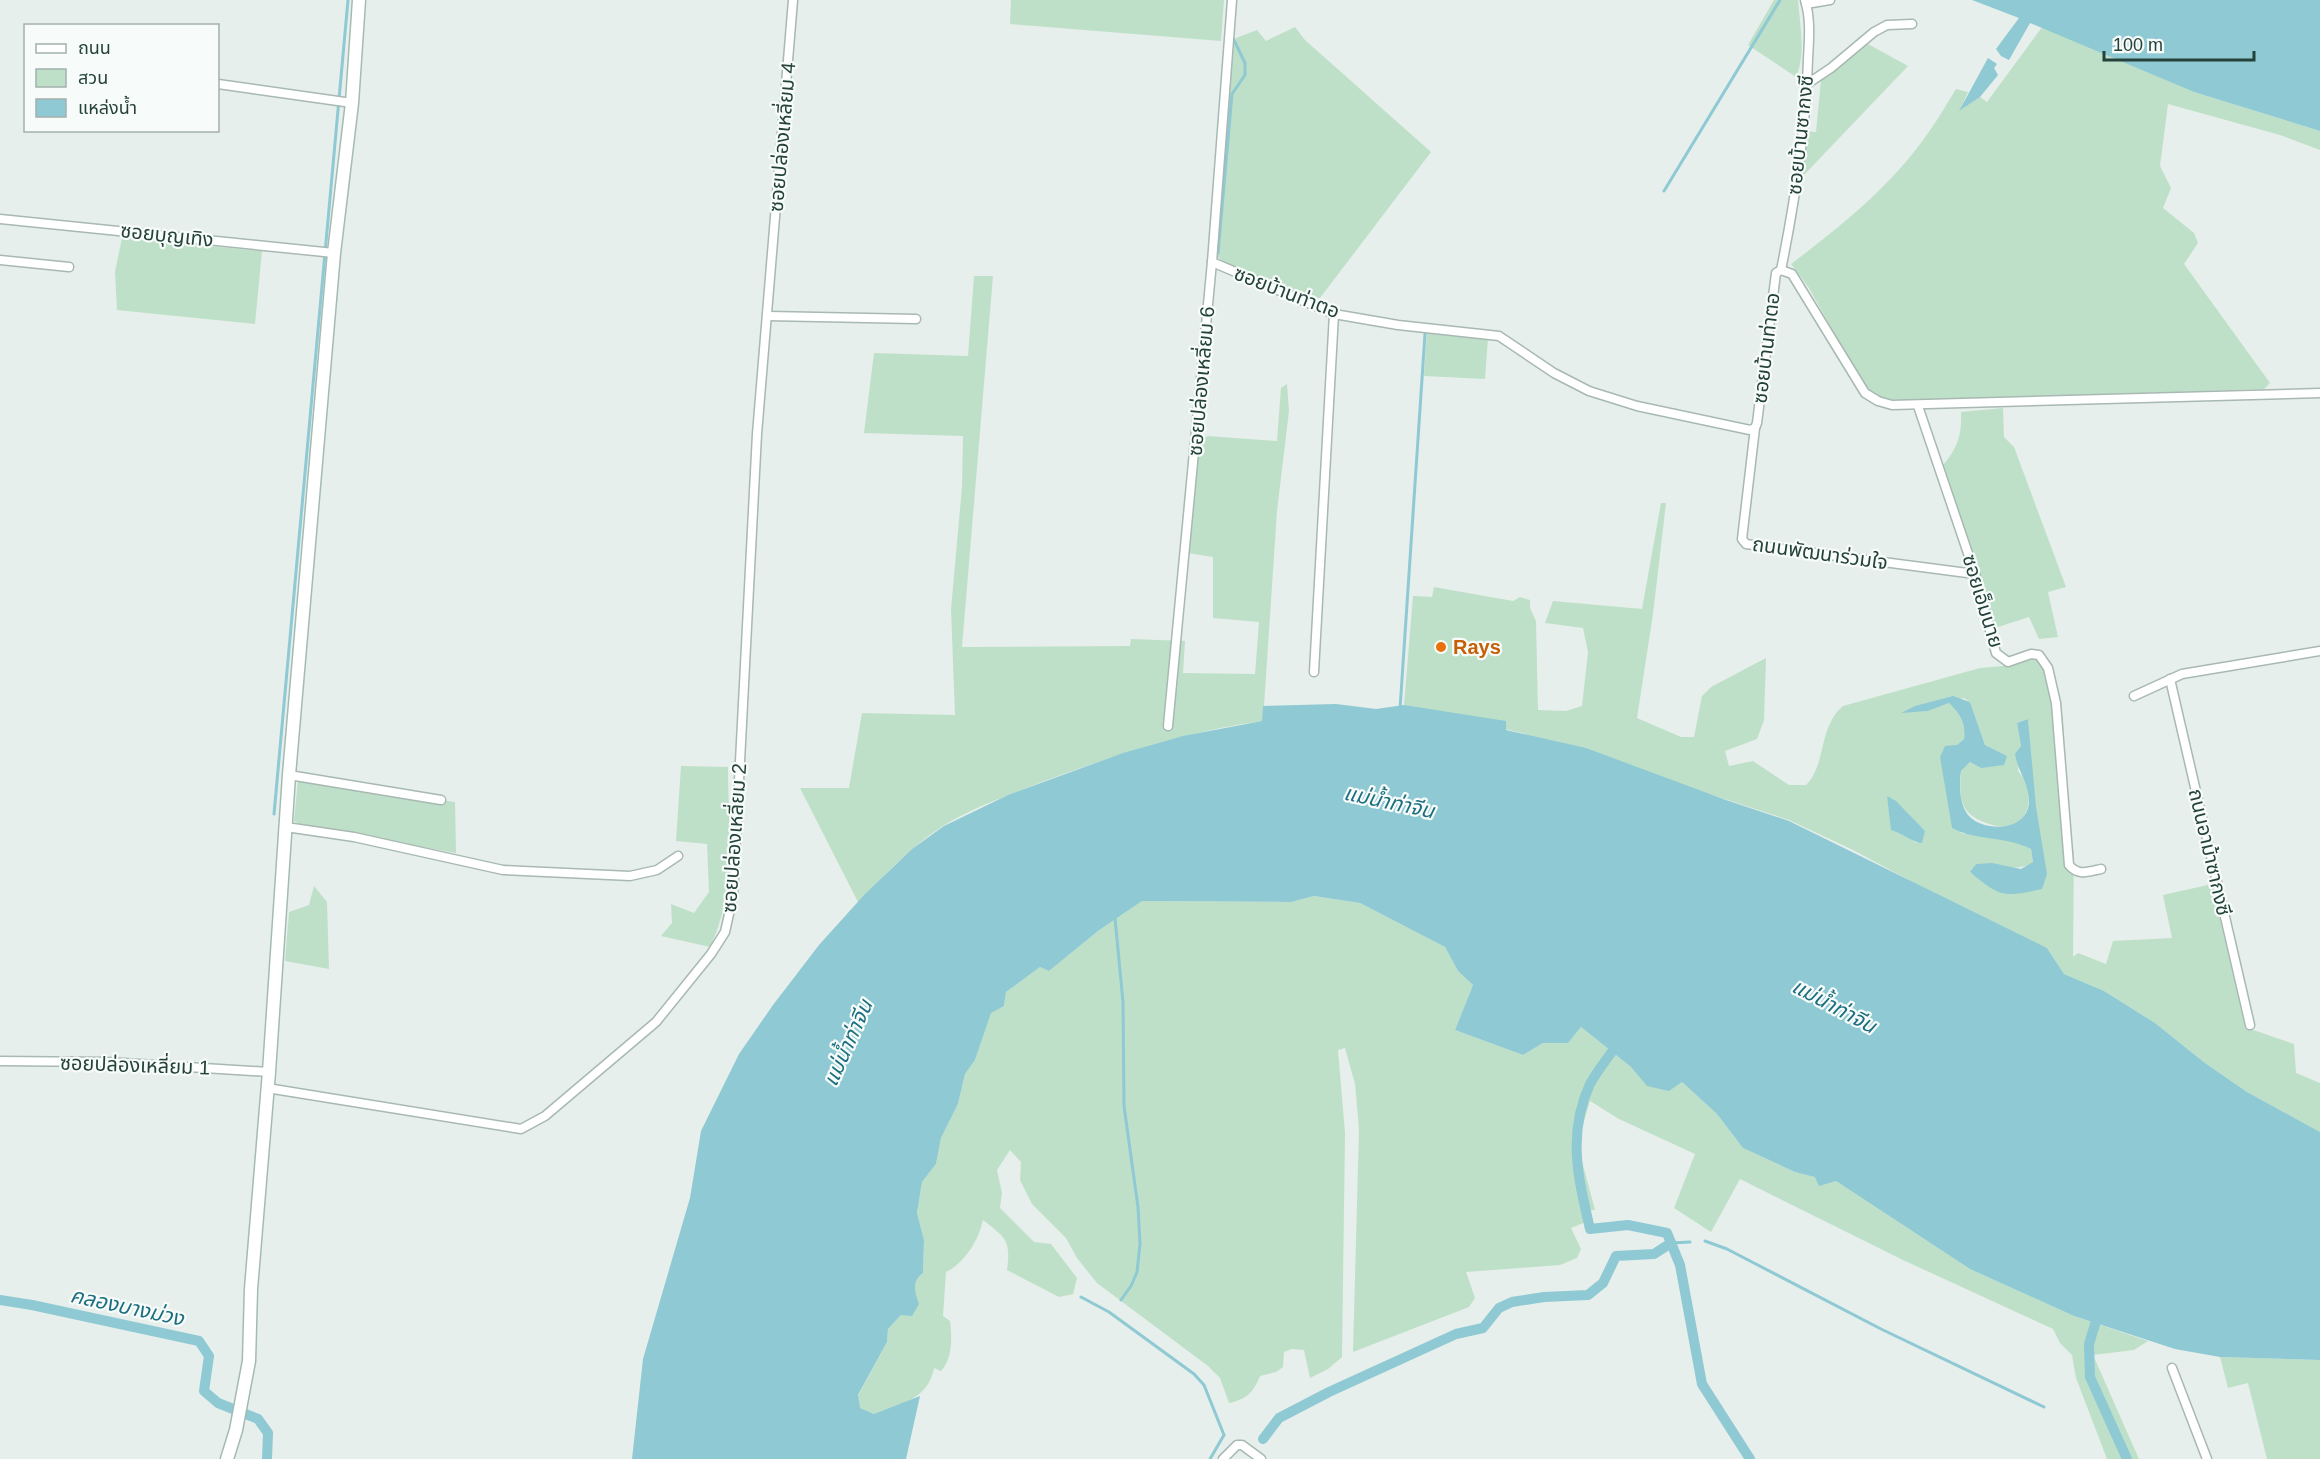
<svg xmlns="http://www.w3.org/2000/svg" width="2320" height="1459" viewBox="0 0 2320 1459" font-family="Helvetica,'Noto Sans Thai',sans-serif">
  <style>
    .green { fill: #bfe0c8; fill-rule: evenodd }
    .water { fill: #8ec9d4 }
    .lines { fill: none; stroke-linecap: round; stroke-linejoin: round }
    .stream { stroke: #8ec9d4; stroke-width: 3 }
    .canal { stroke: #8ec9d4; stroke-width: 10 }
    .street-casing { stroke: #a8b8b2; stroke-width: 11 }
    .secondary-casing { stroke: #a4bbb3; stroke-width: 15 }
    .street { stroke: #fff; stroke-width: 8 }
    .secondary { stroke: #fff; stroke-width: 12 }
    .food-dot { fill: #e8710a; stroke: #f7fbf9; stroke-width: 2 }
    .labels { text-anchor: middle; stroke-width: 4.5; stroke-linejoin: round; paint-order: stroke }
    .street-label { font-size: 20px; fill: #24423a; stroke: #f7fbf9 }
    .food-label { font-size: 20px; font-weight: bold; fill: #c56008; stroke: #f7fbf9; text-anchor: start }
    .water-label { font-size: 21px; font-style: italic; fill: #1c6f80; stroke: #f7fbf9 }
  </style>
  <rect width="100%" height="100%" fill="#e6efeb"/>
  <g class="green">
    <polygon points="1011,0 1224,0 1221,41 1010,24"/>
    <path d="M1774 0H1798C1800 24 1806 55 1796 77L1748 45Z"/>
    <polygon points="1295,27 1305,40 1431,152 1320,298 1287,290 1226,263 1217,257 1215,248 1230,54 1236,38 1257,30 1266,41"/>
    <path d="M2042 27 2194 92 2320 131V150L2280 135 2168 104 2160 166 2171 188 2163 208 2194 233 2198 243 2184 264 2270 383 2264 389 1886 402 1871 394 1861 381 1809 288 1791 264C1840 227 1890 187 1926 136 1937 121 1946 105 1956 89L1968 92 1960 110 1980 97 1987 102Z"/>
    <polygon points="1868,44 1908,66 1801,178 1806,131 1816,132 1821,80"/>
    <polygon points="122,238 262,251 255,324 117,310 115,272"/>
    <path d="M974 276H993L962 647 1130 646 1131 639 1185 641 1183 673 1255 674 1259 622 1213 618V557L1188 553 1199 440 1208 436 1277 441 1281 388 1287 384 1289 411 1277 511 1263 721C1186 731 1112 756 1039 783 1007 796 972 808 943 826 911 846 885 875 858 902L800 788H849L862 713 955 715 951 609 962 487 963 436 864 433 874 353 968 356Z"/>
    <polygon points="1427,330 1488,338 1485,379 1424,376"/>
    <path d="M2003 408 2004 437 2014 447 2066 587 2048 592 2058 637 2039 639 2029 617 1995 628 1943 465C1958 448 1962 434 1961 412Z"/>
    <path d="M1661 503H1666L1653 614 1637 718 1681 737H1694L1702 696 1711 687 1766 658 1764 720 1757 739 1725 751 1729 766 1753 761 1789 785H1806C1827 764 1818 727 1843 706L1980 668 2014 665 2041 651 2063 718 2066 794 2074 856 2073 957 2078 953 2106 964 2113 941 2172 938 2163 895 2212 884 2245 1027 2294 1044 2296 1073 2320 1083V1132L2247 1092 2205 1063 2155 1023 2104 991 2064 974 2047 948 1922 887 1853 850 1789 820 1522 733 1404 705 1413 596 1432 597 1434 587 1513 601 1520 597 1530 600V608L1536 621 1538 710 1566 711 1582 706 1588 652 1583 628 1545 623 1553 601 1642 609ZM1964 698 1970 702 1985 745 2006 756 1981 768 1970 762 1961 771C1958 805 1963 817 1996 826 2003 827 2013 827 2019 822 2034 808 2030 784 2018 771L2021 746 2017 723 2028 719 2041 889 1970 873 1976 864C1997 863 2013 873 2033 863L2031 849 2017 842 1961 833 1957 745 1964 739C1966 723 1960 714 1949 703L1928 711 1903 712ZM1887 796 1925 831 1916 843C1899 830 1889 817 1887 796Z"/>
    <path d="M681 766 728 767C728 826 737 892 710 947L661 936 672 923 671 904 694 913 709 892 707 844 676 841Z"/>
    <polygon points="298,780 455,802 456,853 301,825 294,821"/>
    <polygon points="314,886 327,902 329,969 285,961 289,912 309,905"/>
    <path d="M1314 896 1360 903 1445 947 1458 971 1473 985 1455 1030 1523 1055 1543 1043H1568L1581 1027 1631 1067 1647 1086 1682 1082 1717 1114 1743 1148 1795 1172 1836 1181 1970 1269 2074 1316 2148 1341 2134 1350 2093 1355 2139 1459H2107L2076 1378 2072 1355 2060 1343 2053 1329 1903 1260 1740 1179 1711 1232 1674 1208 1695 1154 1619 1119 1590 1101 1581 1131 1579 1150 1595 1210H1591V1220L1571 1228 1581 1249 1577 1258 1560 1265 1466 1272 1475 1298 1469 1307 1353 1352 1359 1129 1355 1084 1345 1048 1338 1050 1345 1133 1342 1357 1328 1369 1310 1378 1304 1350 1292 1349 1284 1352 1283 1367 1276 1372 1260 1376C1253 1393 1247 1399 1229 1403L1220 1378 1208 1366 1097 1283 1077 1258 1066 1238 1032 1204 1020 1180 1021 1162 1010 1150 997 1170 1002 1193 1000 1208 1034 1242 1051 1244 1077 1278 1073 1294 1059 1297 1007 1270C1011 1240 1006 1238 983 1220 979 1239 965 1263 946 1272L943 1316 950 1321C952 1337 953 1358 941 1371L934 1368C928 1400 900 1404 874 1414L859 1408 858 1396 887 1342 888 1329 902 1314 918 1276 923 1273 924 1240 917 1213 922 1182 936 1164 941 1138 958 1104 965 1074 975 1060 991 1012 1004 1006 1006 992 1040 967 1049 971 1098 931 1142 901 1291 902Z"/>
    <polygon points="2220,1357 2320,1360 2320,1459 2267,1459 2248,1383 2228,1388"/>
  </g>
  <g class="water">
    <polygon points="1972,0 2320,0 2320,131 2194,92 2030,23 2009,60 2001,56 1996,49 2019,18"/>
    <polygon points="1988,58 1997,64 1994,68 1998,75 1980,97 1959,111"/>
    <path d="M1953 696 1970 702 1985 745 2007 756 2004 765 1981 768 1970 762 1961 771C1959 784 1959 805 1969 816 1985 833 2028 831 2029 802 2029 783 2018 772 2015 754L2021 746 2017 723 2028 719 2036 807 2047 874 2042 889C2003 897 2001 898 1970 872L1976 864 1992 863 2021 869 2033 862 2031 849C2006 836 1976 841 1952 828L1940 757 1945 746 1957 745 1964 739C1966 723 1960 714 1949 703L1928 711 1901 713 1915 706Z"/>
    <path d="M1336 704 1376 709 1404 705 1506 721V730L1586 748 1726 800 1789 821 2047 948 2064 974 2104 991 2155 1023 2205 1063 2247 1092 2320 1132V1360L2220 1357 2175 1349 2074 1316 1970 1269 1836 1181 1819 1186 1815 1177 1795 1172 1743 1148 1717 1114 1682 1082 1669 1091 1647 1086 1631 1067 1581 1027 1568 1043H1543L1523 1055 1455 1030 1473 985 1458 971 1445 947 1360 903 1314 896 1291 902 1142 901 1098 931 1049 971 1040 967 1006 992 1004 1006 991 1013 975 1060 965 1074 958 1104 941 1138 936 1164 922 1182 917 1213 924 1240 923 1273C911 1281 915 1293 919 1304L912 1316 901 1315 888 1329 887 1342 858 1395 860 1408 874 1414 920 1396 906 1459H632L643 1359 690 1198 701 1131 739 1054 773 1005 819 945 865 894 912 849 944 826 1008 795 1123 753 1183 736 1262 721 1263 706Z"/>
    <path d="M1887 796 1896 801 1925 831 1922 843C1911 842 1903 833 1891 830Z"/>
  </g>
  <g class="lines">
    <g class="stream">
      <polyline points="1664,191 1780,0"/>
      <polyline points="1218,253 1232,94 1245,75 1245,63 1233,38"/>
      <polyline points="1400,709 1425,334"/>
      <polyline points="274,814 348,0"/>
      <polyline points="1115,918 1123,1002 1124,1106 1138,1207 1140,1244 1137,1272 1131,1286 1121,1300"/>
      <polyline points="1705,1241 1727,1249 1881,1329 2044,1407"/>
      <polyline points="1671,1243 1690,1242"/>
      <polyline points="1081,1297 1109,1312 1194,1374 1204,1385 1224,1435 1210,1459"/>
    </g>
    <g class="canal">
      <path d="M1619 1041C1610 1056 1598 1069 1590 1084 1567 1134 1578 1177 1590 1229L1628 1225 1667 1233 1680 1265 1702 1384 1750 1459"/>
      <polyline points="0,1300 32,1305 199,1341 209,1356 204,1391 218,1403 258,1419 268,1433 267,1459"/>
      <polyline points="2099,1311 2089,1344 2090,1377 2127,1459"/>
      <polyline points="1263,1439 1279,1418 1329,1392 1456,1334 1483,1328 1499,1308 1512,1302 1544,1297 1588,1295 1603,1283 1616,1256 1654,1254 1671,1243"/>
    </g>
    <g class="street-casing">
      <g id="street">
        <polyline points="1806,4 1830,0"/>
        <polyline points="218,84 352,103"/>
        <polyline points="1807,84 1831,68 1874,32 1887,25 1912,24"/>
        <polyline points="0,219 334,253"/>
        <polyline points="0,260 69,267"/>
        <polyline points="1212,262 1334,314 1398,325 1499,336 1554,373 1589,391 1637,406 1750,430 1755,428 1757,423 1776,273 1781,270 1792,274 1865,393 1878,401 1892,405 2320,393"/>
        <path d="M1781 270C1795 201 1806 130 1808 59 1809 40 1811 19 1805 0"/>
        <polyline points="768,316 916,319"/>
        <path d="M1918 406 1975 574 1996 653 2008 662 2031 654 2039 655 2048 668 2056 703 2069 865C2078 876 2088 872 2101 869"/>
        <polyline points="1755,428 1742,539 1746,544 1975,574"/>
        <polyline points="1314,672 1334,314"/>
        <polyline points="2170,679 2250,1025"/>
        <polyline points="2134,696 2182,674 2320,651"/>
        <polyline points="1168,726 1212,262 1232,0"/>
        <polyline points="289,775 441,800"/>
        <polyline points="286,827 354,837 503,870 630,876 657,870 678,856"/>
        <polyline points="0,1061 107,1062 269,1072"/>
        <polyline points="267,1088 521,1129 545,1116 656,1022 711,954 725,932 733,896 757,434 793,0"/>
        <polyline points="2172,1368 2207,1459"/>
        <polyline points="1223,1459 1237,1445 1242,1445 1261,1459"/>
      </g>
    </g>
    <g class="secondary-casing">
      <polyline id="secondary" points="227,1459 236,1430 249,1361 251,1289 269,1072 289,775 334,253 352,103 359,0"/>
    </g>
    <use href="#street" class="street"/>
    <use href="#secondary" class="secondary"/>
  </g>
  <circle class="food-dot" cx="1441" cy="647" r="6"/>
  <g class="labels">
    <g class="street-label">
      <text transform="translate(1800 135) rotate(-84)" y="7">ซอยบ้านซากงซี</text>
      <text transform="translate(782 137) rotate(-85)" y="7">ซอยปล่องเหลี่ยม 4</text>
      <text transform="translate(167 235) rotate(6)" y="7">ซอยบุญเทิง</text>
      <text transform="translate(1287 292) rotate(21)" y="7">ซอยบ้านท่าตอ</text>
      <text transform="translate(1766 348) rotate(-83)" y="7">ซอยบ้านท่าตอ</text>
      <text transform="translate(1201 381) rotate(-85)" y="7">ซอยปล่องเหลี่ยม 6</text>
      <text transform="translate(1820 553) rotate(8)" y="7">ถนนพัฒนาร่วมใจ</text>
      <text transform="translate(1983 601) rotate(73)" y="7">ซอยเอ็มนาย</text>
      <text transform="translate(734 838) rotate(-86)" y="7">ซอยปล่องเหลี่ยม 2</text>
      <text transform="translate(2210 852) rotate(77)" y="7">ถนนอาม้าซากงซี</text>
      <text transform="translate(135 1065) rotate(2)" y="7">ซอยปล่องเหลี่ยม 1</text>
    </g>
    <g class="food-label">
      <text x="1453" y="654">Rays</text>
    </g>
    <g class="water-label">
      <text transform="translate(1389 802) rotate(12)" y="7">แม่น้ำท่าจีน</text>
      <text transform="translate(1834 1006) rotate(28)" y="7">แม่น้ำท่าจีน</text>
      <text transform="translate(848 1043) rotate(-66)" y="7">แม่น้ำท่าจีน</text>
      <text transform="translate(127 1307) rotate(12)" y="7">คลองบางม่วง</text>
    </g>
  </g>
  <rect x="24" y="24" width="195" height="108" fill="#f7fbf9" stroke="#a3b1ad" stroke-width="1.5"/>
  <rect x="36" y="44" width="30" height="9" fill="#ffffff" stroke="#a3b1ad" stroke-width="1.5"/>
  <text x="78" y="54" font-size="18" fill="#24423a">ถนน</text>
  <rect x="36" y="69" width="30" height="18" fill="#bfe0c8" stroke="#a3b1ad" stroke-width="1.5"/>
  <text x="78" y="84" font-size="18" fill="#24423a">สวน</text>
  <rect x="36" y="99" width="30" height="18" fill="#8ec9d4" stroke="#a3b1ad" stroke-width="1.5"/>
  <text x="78" y="114" font-size="18" fill="#24423a">แหล่งน้ำ</text>
  <path d="M2104 51v9h150v-9" fill="none" stroke="#24423a" stroke-width="3"/>
  <text x="2113" y="51" font-size="18" fill="#24423a" stroke="#f7fbf9" stroke-width="4.5" paint-order="stroke">100 m</text>
</svg>
